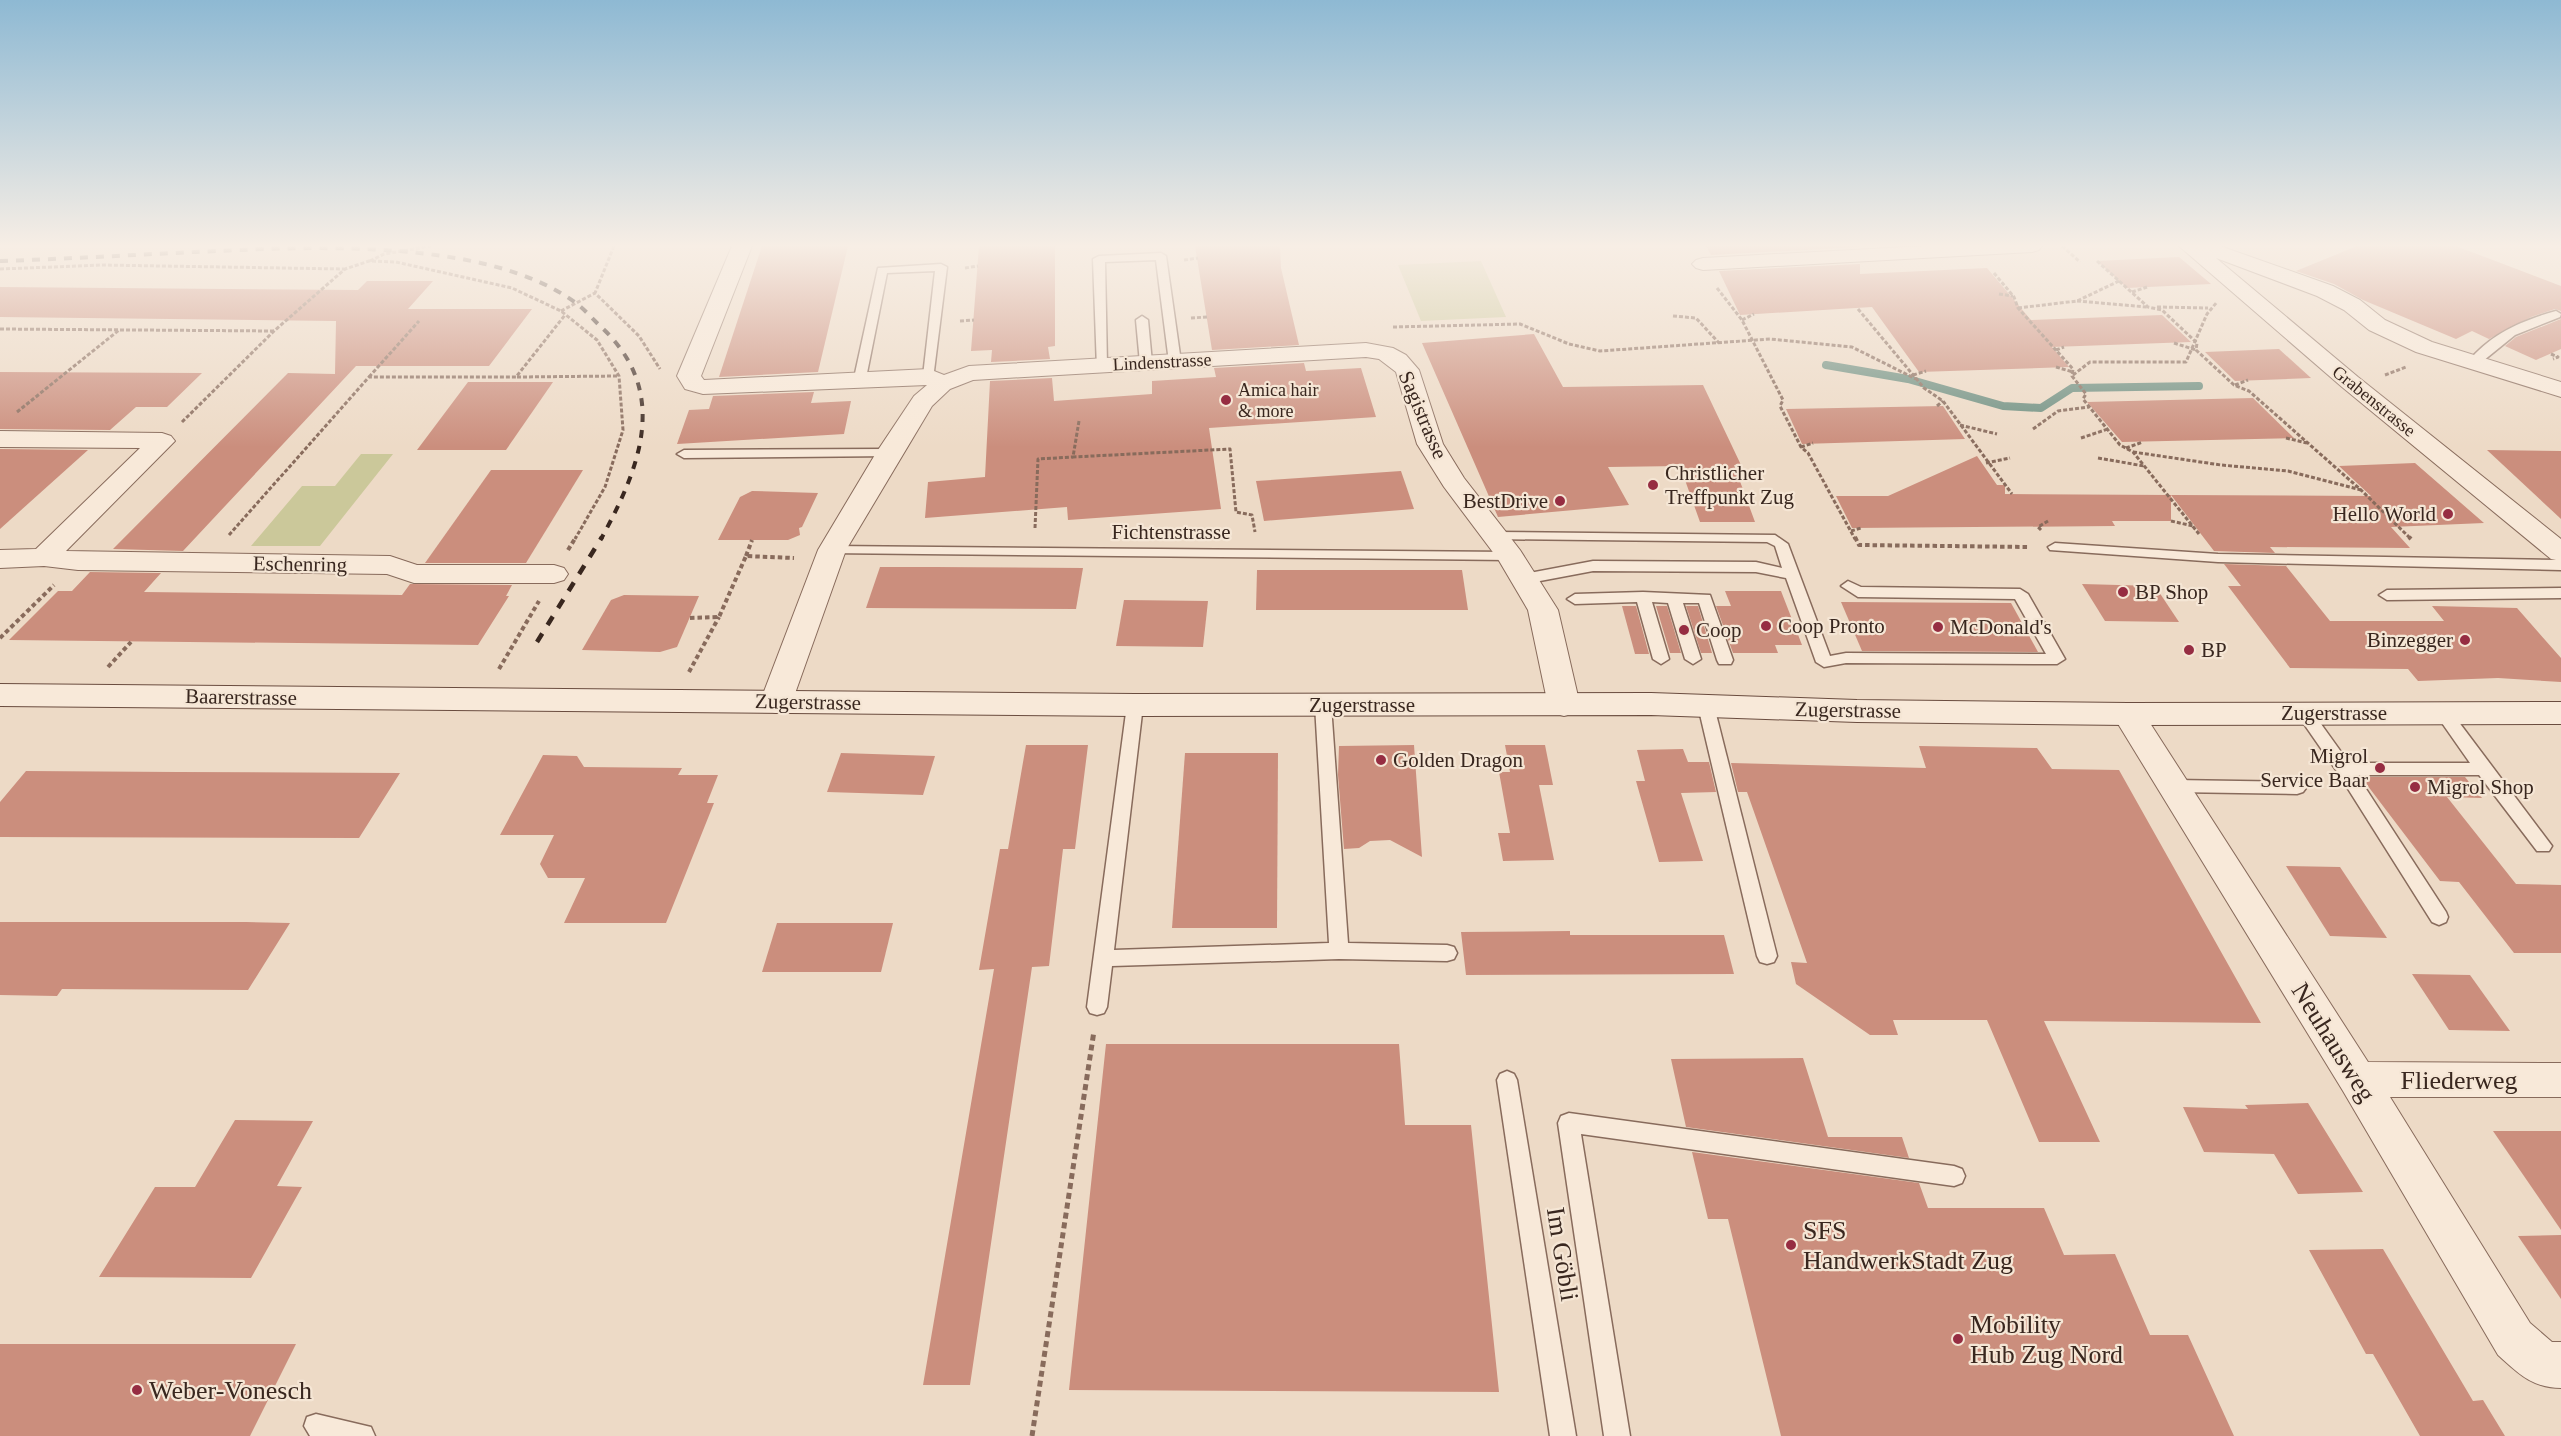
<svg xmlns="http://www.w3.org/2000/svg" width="2561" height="1436" viewBox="0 0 2561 1436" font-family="'Times New Roman',serif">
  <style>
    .green { fill: #cbc89a }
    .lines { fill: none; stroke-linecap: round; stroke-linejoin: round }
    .stream { stroke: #6e8f81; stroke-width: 8 }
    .building { fill: #cb8e7d }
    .lane-casing { stroke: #886b5c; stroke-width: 3 }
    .street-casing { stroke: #886b5c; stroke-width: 2 }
    .secondary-casing { stroke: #6a4c3f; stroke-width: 2 }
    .path-far2 { stroke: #886b5c; stroke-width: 3; stroke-dasharray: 4 2; stroke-linecap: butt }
    .path-far1 { stroke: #886b5c; stroke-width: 4; stroke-dasharray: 4.5 3; stroke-linecap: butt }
    .path { stroke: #886b5c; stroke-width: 5; stroke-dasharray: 6 4; stroke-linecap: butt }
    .lane { fill: #f8e9d9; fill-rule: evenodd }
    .street { fill: #f8e9d9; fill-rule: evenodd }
    .secondary { fill: #f8e9d9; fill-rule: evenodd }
    .rail-far1 { stroke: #39271f; stroke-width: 4; stroke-dasharray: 8 8; stroke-linecap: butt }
    .rail { stroke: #39271f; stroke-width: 4.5; stroke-dasharray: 10 10; stroke-linecap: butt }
    .poi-dot { fill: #962d42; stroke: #f5e6d5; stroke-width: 2 }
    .labels { text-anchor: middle; stroke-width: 4.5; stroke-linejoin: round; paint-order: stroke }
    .far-street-label { font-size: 18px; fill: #39271f; stroke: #f5e6d5 }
    .far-poi-label { font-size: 18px; fill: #39271f; stroke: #f5e6d5; text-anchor: start }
    .street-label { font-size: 21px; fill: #39271f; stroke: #f5e6d5 }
    .poi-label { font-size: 21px; fill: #39271f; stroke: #f5e6d5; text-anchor: start }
    .near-street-label { font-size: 26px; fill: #39271f; stroke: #f5e6d5 }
    .near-poi-label { font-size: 26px; fill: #39271f; stroke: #f5e6d5; text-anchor: start }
  </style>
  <rect width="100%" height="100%" fill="#eddac6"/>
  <g class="green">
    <polygon points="1481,261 1506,317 1421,321 1398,265"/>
    <polygon points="361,454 393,454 320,546 251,546 302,486 335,486"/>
  </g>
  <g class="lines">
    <polyline class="stream" points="1826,365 1908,379 2003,406 2041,408 2072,388 2199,386"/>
  </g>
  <g class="building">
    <polygon points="762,246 848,246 818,372 719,377"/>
    <polygon points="979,246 1055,246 1055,346 1048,347 1050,359 991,362 992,350 971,351"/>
    <polygon points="1195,246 1280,246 1281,268 1299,345 1212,350"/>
    <polygon points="1706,246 1859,246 1860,247 1711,255"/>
    <polygon points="2357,246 2456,246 2561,286 2561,311 2555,309 2531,317 2489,339 2472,331 2456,339 2363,300 2334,284 2296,271"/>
    <polygon points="2179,257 2211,284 2127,288 2097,261"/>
    <polygon points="1860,264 1860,274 1987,268 2031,320 2162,315 2191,342 2052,347 2069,367 1919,372 1872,307 1740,315 1719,271"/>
    <polygon points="367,281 433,281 408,309 532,309 489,366 356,366 183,551 113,549 288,373 335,374 336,321 0,317 0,287 358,290"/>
    <polygon points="2561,319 2561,349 2536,360 2505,346 2516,337"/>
    <polygon points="1534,334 1563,387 1703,385 1741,465 1734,465 1755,522 1700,522 1680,466 1608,467 1629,505 1498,517 1422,343"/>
    <polygon points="2279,349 2311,378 2235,381 2205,352"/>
    <polygon points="1304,363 1306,371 1361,368 1376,417 1209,428 1221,509 1068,520 1067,507 925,518 928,482 985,477 990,381 1052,378 1054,401 1152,394 1152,381 1216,377 1214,368"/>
    <polygon points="0,372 202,373 167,407 136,407 110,430 0,429"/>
    <polygon points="468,382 553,382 506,450 417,450"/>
    <polygon points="814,392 811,403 851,401 844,434 677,444 689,410 709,409 713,396"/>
    <polygon points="2253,398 2294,438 2122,442 2087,402"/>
    <polygon points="1943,406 1965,439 1802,444 1786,409"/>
    <polygon points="0,449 88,450 0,529"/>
    <polygon points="2487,450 2561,451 2561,519"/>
    <polygon points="1977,456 1997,485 2005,485 2005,494 2171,495 2171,521 2112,521 2115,526 1852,528 1836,496 1888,496"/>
    <polygon points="2415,463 2484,523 2391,527 2410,548 2270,547 2275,553 2214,551 2171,495 2371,496 2339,466"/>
    <polygon points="491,470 583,470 526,563 425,563"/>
    <polygon points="1401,471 1414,509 1264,521 1256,481"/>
    <polygon points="752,491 818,493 802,527 799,528 800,535 788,540 718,540 740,497"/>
    <polygon points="2224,564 2286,566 2330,621 2444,621 2432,606 2517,608 2561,658 2561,682 2498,678 2418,681 2408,669 2290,668 2228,586 2241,586"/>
    <polygon points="880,567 934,567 1083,568 1076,609 866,608"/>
    <polygon points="1257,570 1462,570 1468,610 1256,610"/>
    <polygon points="90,572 161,573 144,592 402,595 410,584 512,585 506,596 509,596 478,645 9,640 58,591 72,591"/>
    <polygon points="2082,584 2155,586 2179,622 2105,621"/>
    <polygon points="1725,591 1781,591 1802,645 1775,645 1778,653 1733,653 1716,606 1731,606"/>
    <polygon points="624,595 699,596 677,647 660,652 582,650 611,600"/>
    <polygon points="1124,600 1208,601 1203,647 1116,646"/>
    <polygon points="1841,602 2011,603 2038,652 1862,651"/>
    <polygon points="1622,606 1636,606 1649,654 1635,654"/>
    <polygon points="1656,606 1667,606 1681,653 1670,653"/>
    <polygon points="1686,606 1698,606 1712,653 1701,653"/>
    <polygon points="1026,745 1088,745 1075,849 1063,849 1049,966 1032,967 970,1385 923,1385 994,969 979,970 1000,849 1008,849"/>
    <polygon points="1414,745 1422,857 1390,840 1370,841 1359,848 1344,849 1338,775 1339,746"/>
    <polygon points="1505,745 1545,745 1553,785 1539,785 1554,860 1503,861 1498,833 1510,833 1499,772 1510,772"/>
    <polygon points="1919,746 2037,748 2052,769 2119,770 2261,1023 2044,1021 2100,1142 2039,1142 1987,1020 1893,1020 1898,1035 1870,1035 1796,984 1791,962 1807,963 1747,792 1738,792 1731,763 1926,768"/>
    <polygon points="1683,749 1688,762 1709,762 1716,792 1681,793 1703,861 1659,862 1636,781 1645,781 1637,750"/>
    <polygon points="841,753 935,756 923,795 827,792"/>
    <polygon points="1185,753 1278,753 1277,928 1172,928"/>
    <polygon points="543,755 577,756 584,767 682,768 678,775 718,775 707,803 714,803 666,923 564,923 585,878 548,878 540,864 554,835 500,835"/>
    <polygon points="26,771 176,772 400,773 359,838 0,837 0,802"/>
    <polygon points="2361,777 2465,777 2482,798 2447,797 2516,884 2561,885 2561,953 2514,953 2459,882 2440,881"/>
    <polygon points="2286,866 2340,867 2387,938 2330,936"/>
    <polygon points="0,922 246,922 290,923 248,990 62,989 57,996 0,995"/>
    <polygon points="777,923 893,923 881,972 762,972"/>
    <polygon points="1570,931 1570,935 1724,935 1734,974 1466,975 1461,932"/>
    <polygon points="2412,974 2470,975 2510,1031 2449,1030"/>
    <polygon points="1106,1044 1399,1044 1405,1125 1471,1125 1499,1392 1069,1390"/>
    <polygon points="1803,1058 1828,1137 1902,1137 1909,1158 1686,1127 1671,1059"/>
    <polygon points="2308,1103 2363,1192 2298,1194 2274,1154 2204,1152 2183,1107 2248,1109 2245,1105"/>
    <polygon points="235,1120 313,1121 277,1186 302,1187 251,1278 99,1277 155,1187 195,1187"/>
    <polygon points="2493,1131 2561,1131 2561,1230"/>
    <polygon points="1692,1152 1919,1183 1928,1208 2044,1208 2064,1255 2115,1254 2150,1335 2188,1335 2234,1436 1781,1436 1728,1219 1708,1219"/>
    <polygon points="2561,1235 2561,1299 2518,1236"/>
    <polygon points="2383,1249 2473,1401 2483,1400 2505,1436 2420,1436 2373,1354 2366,1354 2309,1250"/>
    <polygon points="0,1344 296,1344 250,1436 0,1436"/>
  </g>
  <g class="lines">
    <g class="lane-casing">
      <g id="lane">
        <polygon points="1161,253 1166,256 1181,362 1175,366 1169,362 1156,260 1105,262 1107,366 1101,370 1097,369 1093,259 1099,256"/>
        <polygon points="941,264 947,267 933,379 925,379 923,376 935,271 887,273 866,378 860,382 856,381 854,378 878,268"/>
        <path d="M2556 311 2561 314 2560 317 2515 335 2478 365 2474 366 2468 362C2490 334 2523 320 2556 311Z"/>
        <polygon points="1142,316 1148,320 1152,363 1146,367 1140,363 1136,320"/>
        <polygon points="889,449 894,450 894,456 684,458 677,454 684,450"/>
        <polygon points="1495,532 1775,535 1788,544 1830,656 1846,653 2046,654 2015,599 1858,597 1841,586 1848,581 1861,587 2020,589 2028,594 2065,659 2057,664 1846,663 1824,667 1816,662 1786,578 1756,572 1593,571 1524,584 1517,579 1524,574 1593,561 1756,562 1782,568 1775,546 1767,542 1490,539 1488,536"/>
        <polygon points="2055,543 2218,554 2561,560 2561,570 2218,562 2050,550 2048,547"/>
        <polygon points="832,546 1510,552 1517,556 1510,560 827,553 825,550 827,547"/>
        <polygon points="2561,588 2561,598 2387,600 2379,595 2387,590"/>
        <polygon points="1643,592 1710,595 1733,660 1731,664 1719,664 1717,660 1699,603 1683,603 1701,659 1693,664 1685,659 1668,603 1652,602 1669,659 1661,664 1653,659 1637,602 1575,604 1567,599 1575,594"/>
        <polygon points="1135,699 1143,705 1114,950 1329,943 1315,705 1323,699 1331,705 1348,943 1447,945 1454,947 1457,953 1454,959 1447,961 1339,959 1112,966 1107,1007 1104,1013 1097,1015 1090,1013 1087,1007 1127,705"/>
        <polygon points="1706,700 1714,706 1777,956 1774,962 1767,964 1760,962 1757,956 1698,706"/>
        <polygon points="2443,707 2449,709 2552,846 2549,851 2537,851 2479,775 2357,775 2446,912 2448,917 2446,922 2439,925 2432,922 2338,773 2297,714 2305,708 2311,710 2349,763 2470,763 2435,713"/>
        <polygon points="2174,780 2297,782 2303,784 2306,788 2303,792 2297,794 2174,792 2168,790 2165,786 2168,782"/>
        <polygon points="1507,1071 1514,1074 1517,1080 1576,1436 1550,1436 1497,1080 1500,1074"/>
        <polygon points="1569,1113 1954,1166 1962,1169 1965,1176 1962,1183 1954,1186 1581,1134 1630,1436 1604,1436 1558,1123 1561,1116"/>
        <polygon points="316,1414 371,1427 375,1436 310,1436 304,1426 307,1417"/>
      </g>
    </g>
    <g class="street-casing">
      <g id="street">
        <polygon points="732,246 752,246 701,376 704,380 929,369 944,375 969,366 1366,343 1393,348 1406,355 1419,370 1443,444 1464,478 1520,550 1558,610 1580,705 1575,713 1564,716 1553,713 1548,705 1528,610 1498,559 1444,487 1417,444 1396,372 1379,359 1366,357 973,380 950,389 932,406 846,550 792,702 787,710 776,713 765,710 760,702 818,550 876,453 914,396 927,385 703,394 685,389 677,376"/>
        <polygon points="1926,246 2042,246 2039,250 2032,252 1703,270 1696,268 1692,264 1696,260 1703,258"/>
        <polygon points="2179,246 2220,246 2333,286 2360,300 2385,320 2432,342 2561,382 2561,397 2416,352 2369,330 2344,310 2317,296 2216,258 2358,377 2561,539 2561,561 2551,559 2342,387"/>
        <polygon points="0,431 162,433 171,436 175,441 66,551 390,556 417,565 554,565 564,568 568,574 564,580 554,583 414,583 387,574 78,570 44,566 0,568 0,550 36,549 140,448 0,447"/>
        <path d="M2128 703 2139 706 2368 1062 2561 1063V1097H2390L2530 1323 2552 1342H2561V1388C2532 1388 2518 1373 2498 1355L2343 1091 2112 714 2117 706Z"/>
      </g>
    </g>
    <g class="secondary-casing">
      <polygon id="secondary" points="0,684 1135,694 1651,693 1857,700 2128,703 2561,702 2561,724 2128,725 1857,722 1651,715 1135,716 0,706"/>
    </g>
    <g class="path-far2">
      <polyline points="614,246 595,293 639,336 660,369"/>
      <polyline points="2062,246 2080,262"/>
      <polyline points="1184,260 1198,258"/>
      <polyline points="370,261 384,254 431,246"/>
      <polyline points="2097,261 2148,307 2162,310 2197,343 2196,350 2234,385 2249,391 2361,490 2411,539"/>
      <polyline points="965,268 978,266"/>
      <polyline points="0,269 103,265 344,269"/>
      <polyline points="1994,273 2014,297 2018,308 2073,369 2072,376 2086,394 2083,399 2120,445 2133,452 2199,534"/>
      <polyline points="1717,288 1742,320 1783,400 1780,406 1801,447 1808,453 1855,539"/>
      <polyline points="2132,292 2147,287"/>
      <polyline points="1999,294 2013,296"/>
      <polyline points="2077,301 2147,307"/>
      <polyline points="2157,307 2208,308"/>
      <polyline points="2018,308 2077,301 2119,281"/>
      <polyline points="1858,309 1924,388 1943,401 2012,494"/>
      <polyline points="561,311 595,293"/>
      <polyline points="1673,316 1696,318 1719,343"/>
      <polyline points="1191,318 1207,317"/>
      <polyline points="1742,320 1754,314"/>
      <polyline points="960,321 974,320"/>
      <polyline points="1393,327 1520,324 1569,344 1600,351 1770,339 1852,347 1916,379"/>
      <polyline points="0,329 274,331"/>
      <polyline points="2174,343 2196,350"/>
      <polyline points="2056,350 2064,347"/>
      <polyline points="2551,354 2558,357 2553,359"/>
      <polyline points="2056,367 2073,372"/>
      <polyline points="1913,375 1926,371"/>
      <polyline points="2073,375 2090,362 2186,362 2207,314 2217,302"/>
      <polyline points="2385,375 2406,367"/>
      <polyline points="369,377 419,321"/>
      <polyline points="517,377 619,376"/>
      <polyline points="2235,385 2248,380"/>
      <polyline points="1937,406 1943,401"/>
      <polyline points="17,412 119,330"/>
      <polyline points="1079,421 1073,457 1230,449 1236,512 1252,515 1255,532"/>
      <polyline points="182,422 274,331 345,269 369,261 396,262 512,288 561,311 597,340 619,376 623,430 605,487 575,539"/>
      <polyline points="1960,425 1997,434"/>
      <polyline points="2033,429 2058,411 2089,407"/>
      <polyline points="2081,438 2108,429"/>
      <polyline points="2286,438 2307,443"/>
      <polyline points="1801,447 1813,443"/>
      <polyline points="2126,448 2143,442"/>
      <polyline points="2133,452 2221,465 2288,471 2361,490"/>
      <polyline points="2098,458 2144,466"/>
      <polyline points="1986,463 2010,458"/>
      <polyline points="2171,521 2193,526"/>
      <polyline points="1035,528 1038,459 1073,457"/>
      <polyline points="2041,530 2038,527 2048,521"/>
      <polyline points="1851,531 1861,528"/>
      <polyline points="229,535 369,377 516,377 565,315"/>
    </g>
    <g class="path-far1">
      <polyline points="1855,537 1859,545 2030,547"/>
      <polyline points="2409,537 2411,539"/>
      <polyline points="568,550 576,537"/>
      <polyline points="746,556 752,540"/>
      <polyline points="690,618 719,617 746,556 794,558"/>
      <polyline points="0,638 54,585"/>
      <polyline points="108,667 131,642"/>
      <polyline points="499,669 539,601"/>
      <polyline points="689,672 719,617"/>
    </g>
    <polyline class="path" points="1032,1436 1094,1031"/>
    <use href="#lane" class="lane"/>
    <use href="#street" class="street"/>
    <use href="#secondary" class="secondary"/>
    <path class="rail-far1" d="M0 261C65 259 130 255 195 252 303 247 485 236 576 303 584 309 592 318 599 325 671 390 641 466 601 539"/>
    <polyline class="rail" points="537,642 602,537"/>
  </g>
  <linearGradient id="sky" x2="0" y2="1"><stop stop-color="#8eb9d3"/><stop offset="0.55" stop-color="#f7eee5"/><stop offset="1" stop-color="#f7eee5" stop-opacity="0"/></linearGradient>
  <rect width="2561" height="447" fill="url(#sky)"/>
  <g class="poi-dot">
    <circle cx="1226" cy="400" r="6"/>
    <circle cx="1653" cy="485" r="6"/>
    <circle cx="1560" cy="501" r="6"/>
    <circle cx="2448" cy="514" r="6"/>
    <circle cx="2123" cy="592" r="6"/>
    <circle cx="1766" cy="626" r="6"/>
    <circle cx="1938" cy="627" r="6"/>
    <circle cx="1684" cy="630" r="6"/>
    <circle cx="2465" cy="640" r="6"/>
    <circle cx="2189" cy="650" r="6"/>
    <circle cx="1381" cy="760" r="6"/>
    <circle cx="2380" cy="768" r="6"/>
    <circle cx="2415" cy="787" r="6"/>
    <circle cx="1791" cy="1245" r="6"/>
    <circle cx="1958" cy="1339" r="6"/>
    <circle cx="137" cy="1390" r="6"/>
  </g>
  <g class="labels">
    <g class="far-street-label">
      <text transform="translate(1162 362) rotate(-3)" y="6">Lindenstrasse</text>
      <text transform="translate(2374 401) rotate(39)" y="6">Grabenstrasse</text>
    </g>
    <g class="far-poi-label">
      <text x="1238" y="396">Amica hair<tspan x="1238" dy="21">&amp; more</tspan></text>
    </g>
    <g class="street-label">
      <text transform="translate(1423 415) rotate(67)" y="7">Sagistrasse</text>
      <text x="1171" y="539">Fichtenstrasse</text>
      <text transform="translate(300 564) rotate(1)" y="7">Eschenring</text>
      <text transform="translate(241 697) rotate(1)" y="7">Baarerstrasse</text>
      <text transform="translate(808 702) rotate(1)" y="7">Zugerstrasse</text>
      <text x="1362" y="712">Zugerstrasse</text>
      <text transform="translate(1848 710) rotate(1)" y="7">Zugerstrasse</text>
      <text x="2334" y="720">Zugerstrasse</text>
    </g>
    <g class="poi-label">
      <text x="1665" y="480">Christlicher<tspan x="1665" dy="24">Treffpunkt Zug</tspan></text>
      <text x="1548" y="508" text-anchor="end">BestDrive</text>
      <text x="2436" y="521" text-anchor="end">Hello World</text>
      <text x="2135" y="599">BP Shop</text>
      <text x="1778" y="633">Coop Pronto</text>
      <text x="1950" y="634">McDonald's</text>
      <text x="1696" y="637">Coop</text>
      <text x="2453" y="647" text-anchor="end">Binzegger</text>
      <text x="2201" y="657">BP</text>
      <text x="2368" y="763" text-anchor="end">Migrol<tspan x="2368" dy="24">Service Baar</tspan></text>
      <text x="1393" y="767">Golden Dragon</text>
      <text x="2427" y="794">Migrol Shop</text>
    </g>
    <g class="near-street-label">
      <text transform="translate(2334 1042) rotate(58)" y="9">Neuhausweg</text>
      <text x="2459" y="1089">Fliederweg</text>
      <text transform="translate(1563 1254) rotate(81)" y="9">Im Göbli</text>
    </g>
    <g class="near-poi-label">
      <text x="1803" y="1239">SFS<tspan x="1803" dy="30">HandwerkStadt Zug</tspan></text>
      <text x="1970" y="1333">Mobility<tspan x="1970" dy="30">Hub Zug Nord</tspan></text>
      <text x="149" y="1399">Weber-Vonesch</text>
    </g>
  </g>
</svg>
